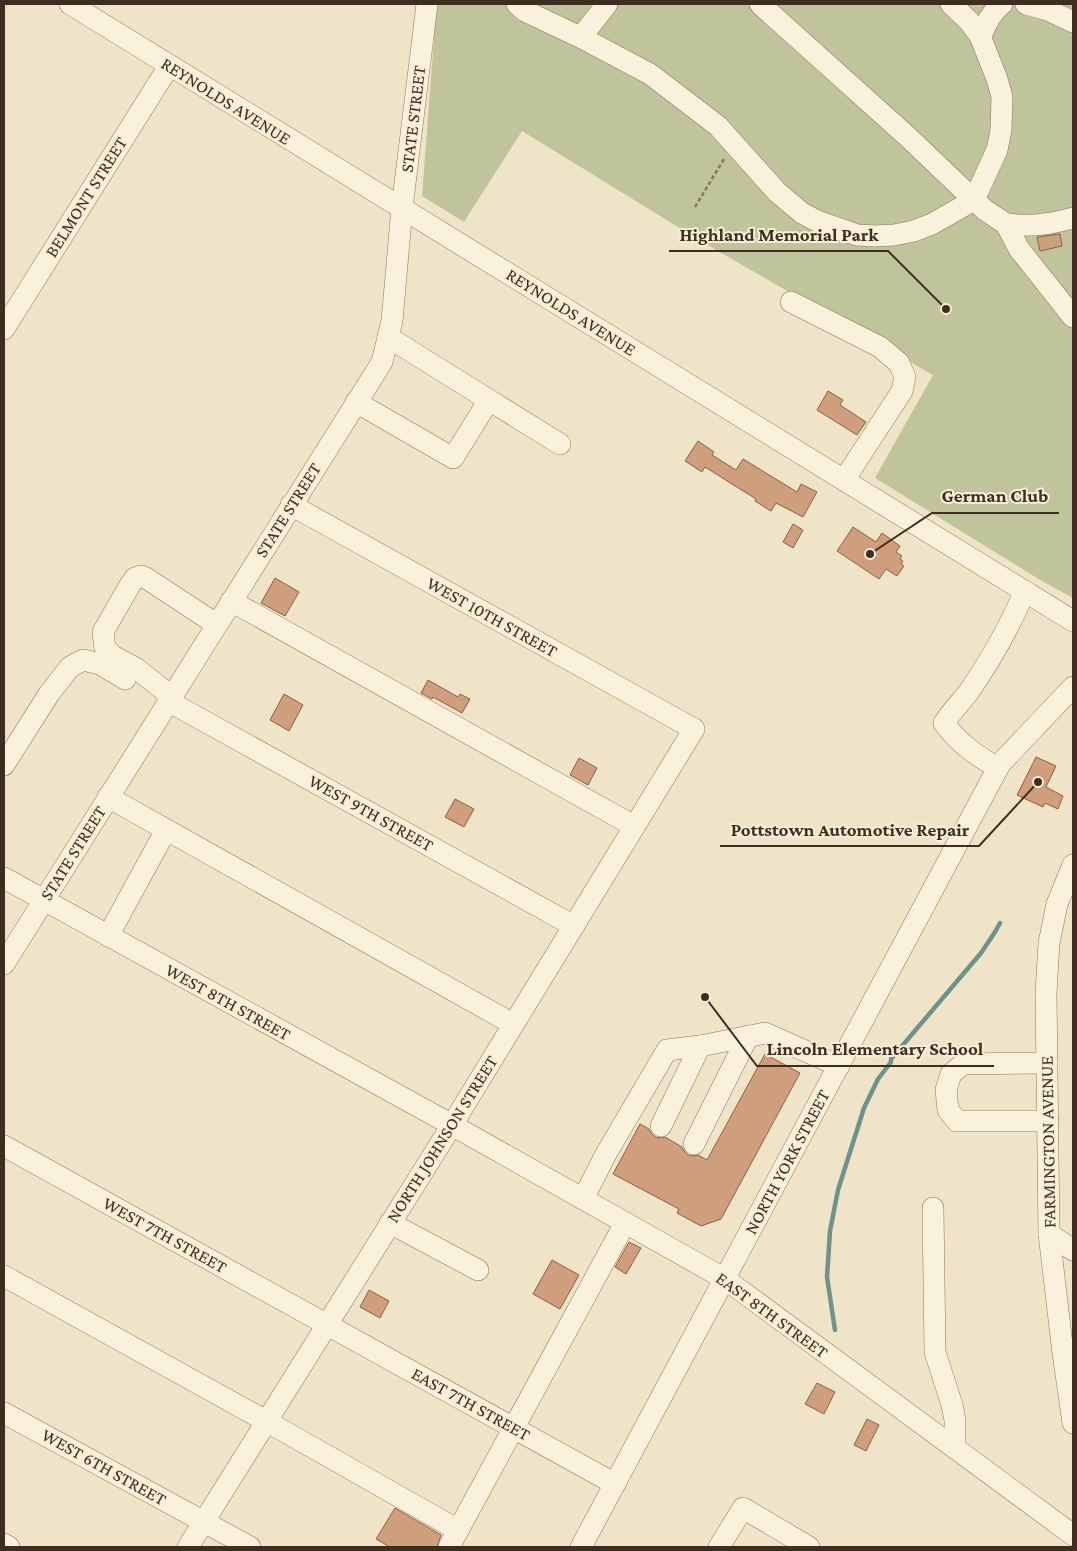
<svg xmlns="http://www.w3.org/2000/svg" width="1077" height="1551" viewBox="0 0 1077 1551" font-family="'Crimson Pro',serif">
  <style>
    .cemetery { fill: #bfc49a }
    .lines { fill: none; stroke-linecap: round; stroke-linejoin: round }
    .stream { stroke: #6f938a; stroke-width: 4.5 }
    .building { fill: #cf9f7d; stroke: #8d5f41 }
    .minor-casing { stroke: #8d765c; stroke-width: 22 }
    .path { stroke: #8d765c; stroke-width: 2.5; stroke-dasharray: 4 2.5; stroke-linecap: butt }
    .minor { stroke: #faf1dc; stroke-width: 21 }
    .labels { text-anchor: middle; stroke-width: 4; stroke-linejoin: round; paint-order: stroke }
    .street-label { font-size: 18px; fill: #3d2e20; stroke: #f7eed8 }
    .leader { fill: none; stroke: #3d2e20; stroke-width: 2 }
    .callout-dot { fill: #3d2e20; stroke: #f7eed8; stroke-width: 2 }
    .callout-label { font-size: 19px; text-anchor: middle; font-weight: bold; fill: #3d2e20; stroke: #f7eed8; stroke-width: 4; stroke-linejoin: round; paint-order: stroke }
  </style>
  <rect width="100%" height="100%" fill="#f0e4c8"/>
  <polygon class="cemetery" points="438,4 1073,4 1073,598 1042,581 875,478 933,375 704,243 522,131 464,222 422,196 435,25"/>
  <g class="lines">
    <polyline class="stream" points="835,1330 827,1277 830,1231 838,1190 864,1108 878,1079 891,1062 891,1059 981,953 995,932 1000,923"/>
  </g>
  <g class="building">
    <polygon points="1060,234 1062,246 1040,251 1037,237"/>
    <polygon points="828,391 843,400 840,405 866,422 857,435 817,410"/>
    <polygon points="698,441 714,452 712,455 736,470 743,459 797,492 801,484 817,492 803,517 776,503 771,511 755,501 756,499 705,467 702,472 685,461"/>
    <polygon points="793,524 803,530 793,548 783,542"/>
    <polygon points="853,527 876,542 882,533 900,546 896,552 902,556 900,559 903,561 901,564 904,566 897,576 886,569 879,579 837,551"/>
    <polygon points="275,578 299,592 285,616 261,603"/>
    <polygon points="428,680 458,697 460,694 470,699 462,713 433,697 432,699 421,693"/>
    <polygon points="284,694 303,705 289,731 270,720"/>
    <polygon points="1036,757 1056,766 1046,787 1063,796 1058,809 1045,803 1043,807 1017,795"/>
    <polygon points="579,758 597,768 588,785 570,775"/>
    <polygon points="455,799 474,809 464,827 445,817"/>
    <polygon points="765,1054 800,1073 721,1219 701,1226 677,1213 679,1209 613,1174 640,1124 649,1129 651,1133 655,1137 661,1138 665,1137 682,1147 684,1151 688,1155 694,1156 698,1155 707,1160"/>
    <polygon points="629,1242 641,1248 626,1274 615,1267"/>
    <polygon points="552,1260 579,1275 560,1309 533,1294"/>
    <polygon points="369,1290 389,1301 380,1318 360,1307"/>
    <polygon points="817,1383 835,1392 824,1414 805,1404"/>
    <polygon points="867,1419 879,1425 866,1451 854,1445"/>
    <polygon points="395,1508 441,1535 437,1547 390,1547 376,1539"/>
  </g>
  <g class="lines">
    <g class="minor-casing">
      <g id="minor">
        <polyline points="70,4 1073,621"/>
        <polyline points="517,4 525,11 582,38 650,74 718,126 777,192 802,213 817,221 857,235 875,236 894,235 914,231 932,224 974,200 985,210 1006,224 1019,249 1073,317"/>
        <polyline points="760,4 908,137 974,200 997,150 1001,130 1002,97 997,79 980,36 969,21 951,4"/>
        <polyline points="1026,4 1048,10 1073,22"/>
        <polyline points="581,37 607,4"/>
        <path d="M981 37C985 25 991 12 1002 4"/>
        <path d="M1006 224C1028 227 1052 224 1073 218"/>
        <polyline points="791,302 880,347 899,363 905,377 902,391 844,480"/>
        <polyline points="4,329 169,66"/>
        <polyline points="489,400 560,444"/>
        <polyline points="356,402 453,458 489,400 388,337"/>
        <polyline points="231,601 634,826"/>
        <polyline points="171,696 137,669 113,656 105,648 103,632 130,585 135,578 141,576 146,578 216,624"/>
        <polyline points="168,701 574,926"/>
        <polyline points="4,765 49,694 70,667 83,660 100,664 125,679"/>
        <path d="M998 768C977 756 958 743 944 723 951 712 960 703 968 693 991 660 1009 628 1025 591"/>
        <polyline points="108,797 513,1024"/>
        <polyline points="1073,865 1057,904 1049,943 1046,993 1049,1234 1063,1353 1073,1423"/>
        <polyline points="4,878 452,1125 725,1279 1073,1535"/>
        <polyline points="108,936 166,830"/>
        <polyline points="4,964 382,362 392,321 402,208 427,4"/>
        <polyline points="1047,1063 963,1064 951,1074 946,1090 948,1110 957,1121 1048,1121"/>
        <polyline points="661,1126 700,1046"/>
        <polyline points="694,1144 748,1036"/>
        <polyline points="4,1146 615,1484"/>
        <polyline points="583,1199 606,1154 667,1050 700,1046 765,1033 839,1066"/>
        <polyline points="933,1208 935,1352 952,1405 955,1420 955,1448"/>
        <polyline points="390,1223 478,1270"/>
        <polyline points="1049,1234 1073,1250"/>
        <polyline points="4,1276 266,1421 458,1530"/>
        <polyline points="4,1413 250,1547"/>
        <polyline points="4,1544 9,1547"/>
        <polyline points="188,1547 452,1125 694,729 291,505"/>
        <polyline points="449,1547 625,1223"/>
        <polyline points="581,1547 1000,764 1073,687"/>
        <polyline points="719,1547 743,1508 809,1547"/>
      </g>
    </g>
    <polyline class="path" points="695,207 724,159"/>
    <use href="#minor" class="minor"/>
  </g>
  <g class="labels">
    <g class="street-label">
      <text transform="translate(226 101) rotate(32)" y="6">REYNOLDS AVENUE</text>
      <text transform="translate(413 119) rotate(-83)" y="6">STATE STREET</text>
      <text transform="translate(86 197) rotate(-58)" y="6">BELMONT STREET</text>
      <text transform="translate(571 312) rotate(32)" y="6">REYNOLDS AVENUE</text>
      <text transform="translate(288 510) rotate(-58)" y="6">STATE STREET</text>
      <text transform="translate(492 617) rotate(29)" y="6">WEST 10TH STREET</text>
      <text transform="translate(371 813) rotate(29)" y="6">WEST 9TH STREET</text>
      <text transform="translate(73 853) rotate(-58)" y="6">STATE STREET</text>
      <text transform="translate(228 1002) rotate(29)" y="6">WEST 8TH STREET</text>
      <text transform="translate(442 1139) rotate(-58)" y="6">NORTH JOHNSON STREET</text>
      <text transform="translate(1048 1142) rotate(-91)" y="6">FARMINGTON AVENUE</text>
      <text transform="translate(787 1162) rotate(-62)" y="6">NORTH YORK STREET</text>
      <text transform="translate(165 1235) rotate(29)" y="6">WEST 7TH STREET</text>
      <text transform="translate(772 1315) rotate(36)" y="6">EAST 8TH STREET</text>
      <text transform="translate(471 1404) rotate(29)" y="6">EAST 7TH STREET</text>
      <text transform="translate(104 1467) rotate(29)" y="6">WEST 6TH STREET</text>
    </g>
  </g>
  <path class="leader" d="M946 309L888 251H669M870 554L932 513H1059M1038 782L979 846H720M705 997L757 1066H994"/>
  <g class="callout-dot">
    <circle cx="946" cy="309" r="5"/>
    <circle cx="870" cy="554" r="5"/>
    <circle cx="1038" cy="782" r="5"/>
    <circle cx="705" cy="997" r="5"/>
  </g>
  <g class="callout-label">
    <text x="779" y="241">Highland Memorial Park</text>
    <text x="995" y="502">German Club</text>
    <text x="850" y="836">Pottstown Automotive Repair</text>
    <text x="875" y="1055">Lincoln Elementary School</text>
  </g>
  <rect width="1077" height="1551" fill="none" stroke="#3d2e20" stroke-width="10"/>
</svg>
